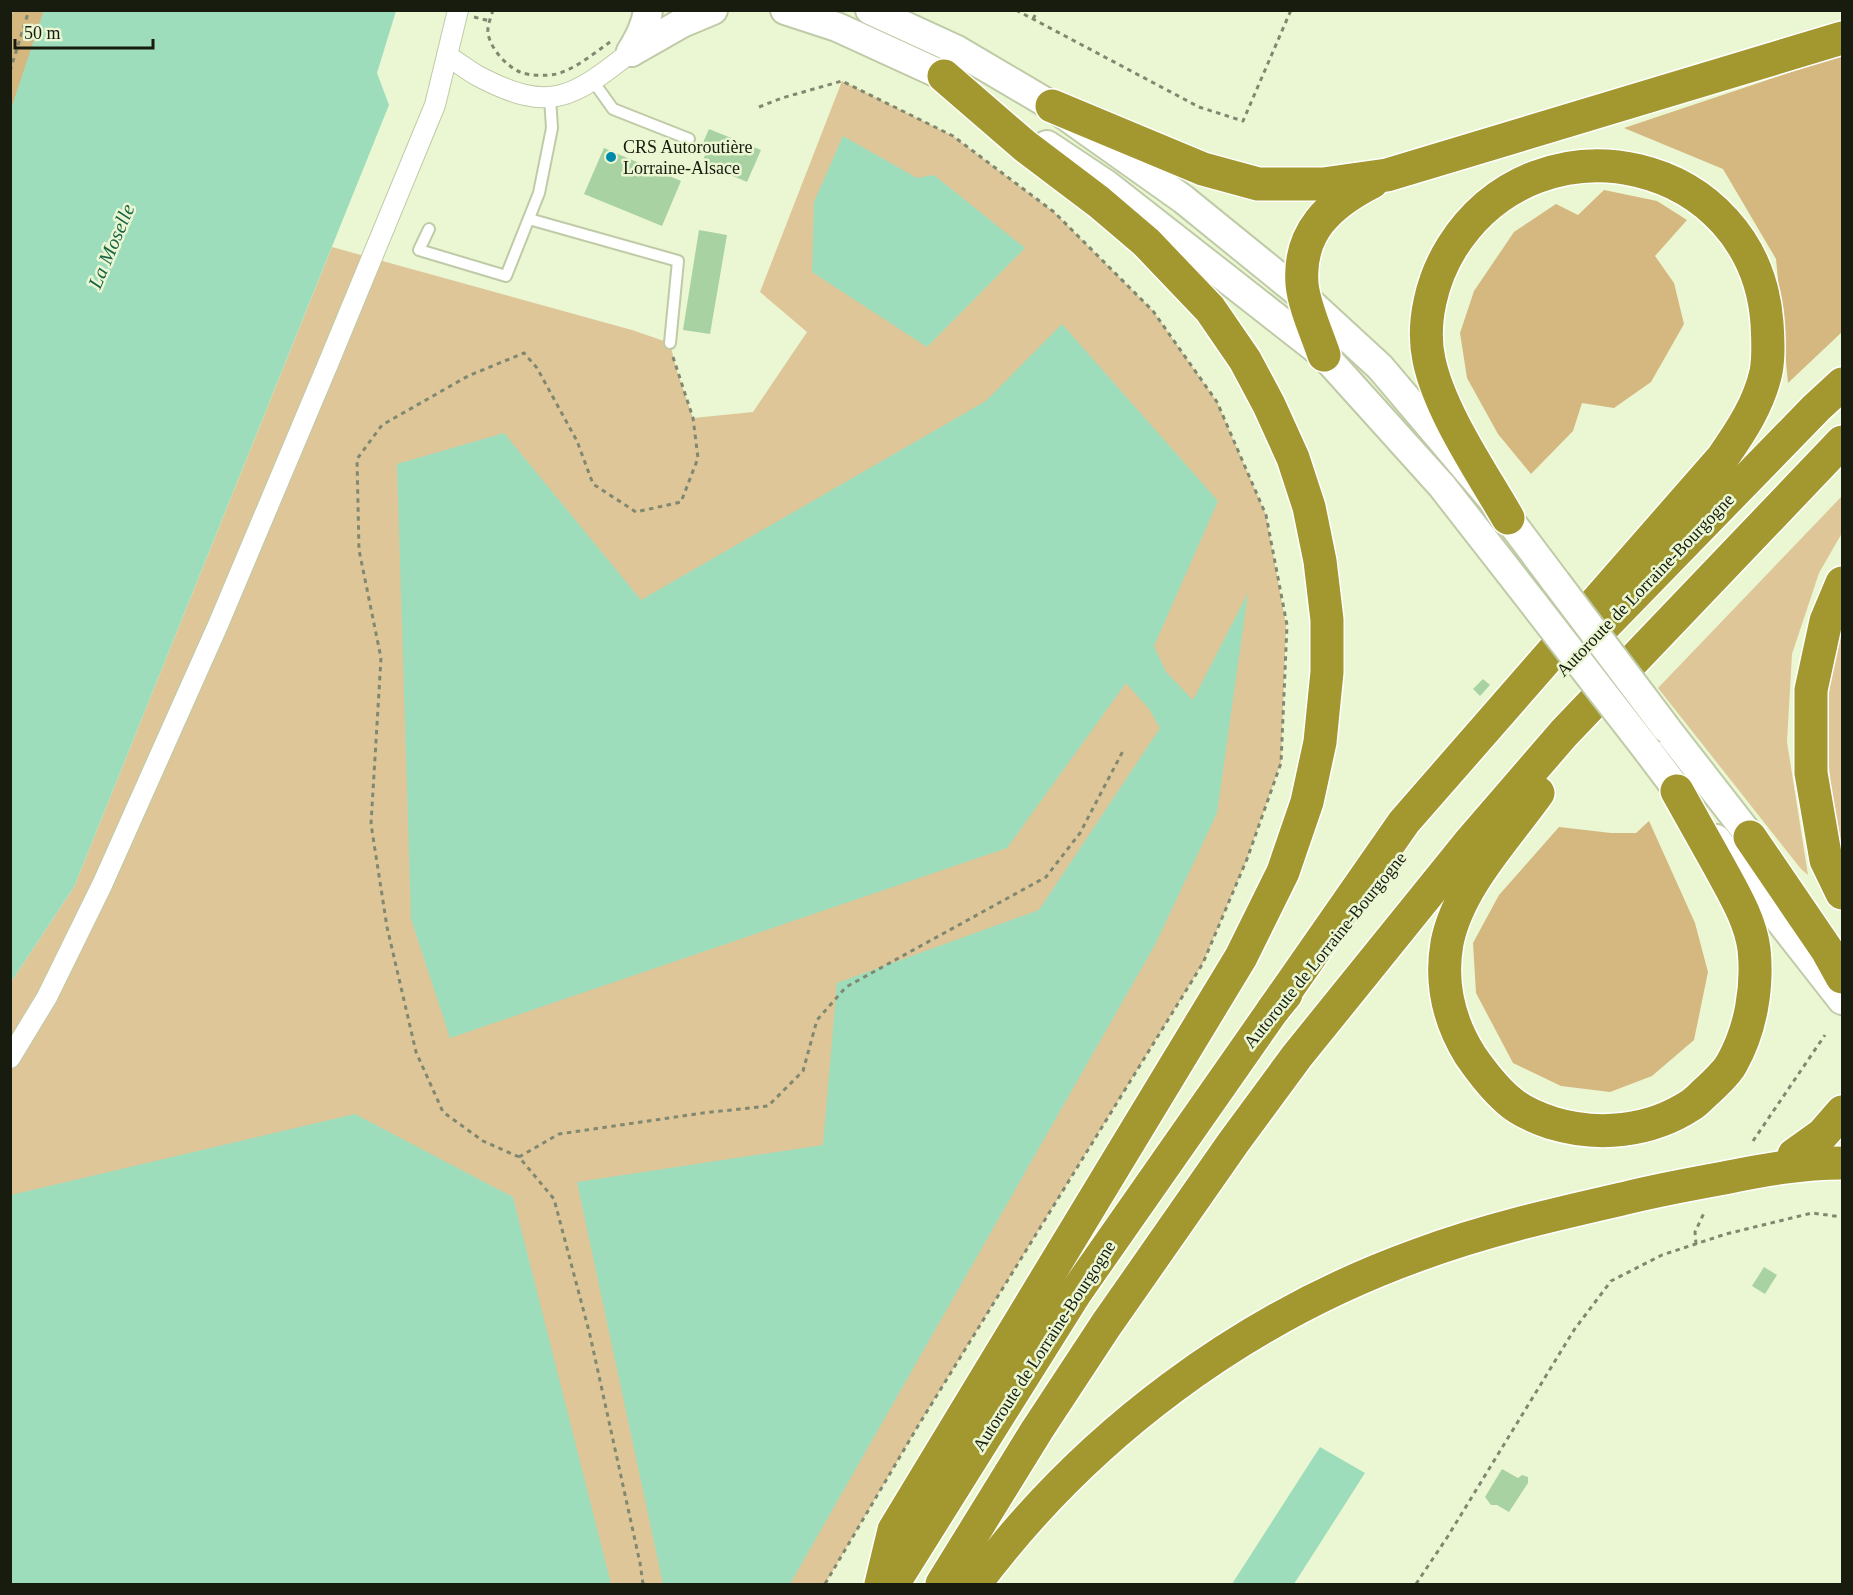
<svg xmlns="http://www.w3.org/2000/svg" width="1853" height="1595" viewBox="0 0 1853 1595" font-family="'Times New Roman',serif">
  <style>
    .green { fill: #dec699 }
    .forest { fill: #d5b780 }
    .water { fill: #9dddbc }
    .building { fill: #a8d2a2 }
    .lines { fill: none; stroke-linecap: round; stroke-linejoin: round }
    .service-casing { stroke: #bfcaa7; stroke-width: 14 }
    .minor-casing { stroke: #bfcaa7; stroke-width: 22 }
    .secondary-casing { stroke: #bfcaa7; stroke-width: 32 }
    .motorway-casing { stroke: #fff; stroke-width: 36 }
    .path { stroke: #808870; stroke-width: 3; stroke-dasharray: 4.5 4.5; stroke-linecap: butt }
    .service { stroke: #fff; stroke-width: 10 }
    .minor { stroke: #fff; stroke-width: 20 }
    .secondary { stroke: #fff; stroke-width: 28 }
    .motorway { stroke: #a39730; stroke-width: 33 }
    .secondary-bridge-casing { stroke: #bfcaa7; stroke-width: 32; stroke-linecap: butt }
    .secondary-bridge { stroke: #fff; stroke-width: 28 }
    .poi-dot { fill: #008baa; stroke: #ebf7d3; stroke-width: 2 }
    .labels { text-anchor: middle; stroke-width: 5; stroke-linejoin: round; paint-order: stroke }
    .poi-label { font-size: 18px; fill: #181c0f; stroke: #ebf7d3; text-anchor: start }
    .street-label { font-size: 18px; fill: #181c0f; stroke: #ebf7d3 }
    .water-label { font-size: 20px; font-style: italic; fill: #196445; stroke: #ebf7d3 }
  </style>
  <rect width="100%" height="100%" fill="#ebf7d3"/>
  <g class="green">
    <polygon points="842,81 953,136 1054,212 1153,311 1217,402 1266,515 1286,625 1281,762 1247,859 1203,963 918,1426 825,1584 11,1584 11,982 74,887 332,247 632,330 670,343 676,368 693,418 753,412 807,332 760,292"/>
    <polygon points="1842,496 1842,533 1819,573 1792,654 1787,742 1808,875 1801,869 1658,688"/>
    <path d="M1842 630V854L1840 849C1830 790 1822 730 1832 670 1834 657 1839 643 1842 630Z"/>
  </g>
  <g class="forest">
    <polygon points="13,11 44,11 11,112 10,21"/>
    <polygon points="1842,55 1842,332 1788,383 1776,259 1723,169 1624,128"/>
    <polygon points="1604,190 1657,201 1687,220 1655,256 1674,283 1684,324 1651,382 1614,408 1582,403 1573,431 1531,474 1498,434 1467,378 1460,333 1474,291 1514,232 1556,204 1578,215"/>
    <polygon points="1649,821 1695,923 1708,972 1694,1040 1652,1076 1610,1092 1561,1086 1513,1063 1476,993 1473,943 1499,895 1559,827 1611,833 1636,833"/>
  </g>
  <g class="water">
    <polygon points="44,10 396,11 377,73 389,105 74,887 11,982 10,112"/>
    <polygon points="843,136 917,178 934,175 1025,248 927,347 812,272 814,202"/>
    <polygon points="1062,324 1218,501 1154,646 1166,672 1193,700 1248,593 1217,813 1156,943 790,1584 663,1584 577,1182 823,1145 837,983 1039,910 1160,728 1149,709 1126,683 1007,848 450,1038 411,919 397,464 504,433 641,600 986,401"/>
    <polygon points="355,1114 513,1197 611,1584 11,1584 11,1195"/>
    <polygon points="1320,1447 1365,1473 1294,1584 1232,1584"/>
  </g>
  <g class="building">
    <polygon points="709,129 761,150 747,182 702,163 708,147 702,145"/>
    <polygon points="604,148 681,181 662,226 584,194"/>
    <polygon points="699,230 727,235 710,334 683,330"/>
    <polygon points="1483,679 1490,685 1480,696 1473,689"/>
    <polygon points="1764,1267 1777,1275 1765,1294 1752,1286"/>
    <polygon points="1502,1469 1518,1478 1522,1475 1528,1477 1528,1483 1509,1512 1497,1505 1491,1505 1485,1497"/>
  </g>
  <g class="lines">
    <g class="service-casing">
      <g id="service">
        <polyline points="593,81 613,109 689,139"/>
        <polyline points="529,219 678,261 670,343"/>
        <polyline points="429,229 419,250 506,276 539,193 552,128 550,98"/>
      </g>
    </g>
    <g class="minor-casing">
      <g id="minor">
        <path d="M447 56C458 62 467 70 478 76 550 114 572 98 631 52"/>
        <polyline points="10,1058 47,997 102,885 218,625 328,364 435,105 458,10"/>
      </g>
    </g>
    <g class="secondary-casing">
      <g id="secondary">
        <polyline points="785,10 837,27 944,76 962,87"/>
        <polyline points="870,10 957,50 1052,106 1183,199 1305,298 1380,367 1508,518 1556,582"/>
        <polyline points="631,52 682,23 713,10"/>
        <path d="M631 52C639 38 646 26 648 10"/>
        <polyline points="1047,145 1107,185 1324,355 1442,486 1534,604"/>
        <polyline points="1666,728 1764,854"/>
        <polyline points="1648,751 1691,808"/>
        <polyline points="1716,839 1842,1000"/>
      </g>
    </g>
    <g class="motorway-casing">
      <g id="motorway">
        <polyline points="1052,106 1203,169 1258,184 1323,184 1387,175 1842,38"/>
        <path d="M1324 355C1317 334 1304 306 1302 284 1298 232 1329 204 1372 182"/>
        <polyline points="1842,583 1826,621 1811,690 1811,773 1826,860 1842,893"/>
        <polyline points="1604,626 1816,408 1842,384"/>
        <path d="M1538 793C1506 838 1458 887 1447 943 1440 983 1449 1021 1470 1055 1481 1071 1493 1087 1508 1100 1520 1111 1537 1118 1552 1123 1598 1137 1650 1132 1691 1105 1697 1101 1702 1095 1708 1090 1716 1082 1727 1073 1732 1063 1751 1029 1758 987 1754 949 1750 919 1733 892 1719 866 1705 841 1691 816 1677 791"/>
        <polyline points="1750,837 1827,950 1842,977"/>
        <path d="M1273 1010 1404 822 1723 457C1741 431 1759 404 1766 372 1769 356 1768 340 1767 323 1755 157 1540 108 1452 247 1432 279 1421 323 1429 360 1440 412 1481 471 1508 518"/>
        <polyline points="1794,1155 1822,1135 1842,1112"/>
        <polyline points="881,1584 894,1530 1241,957 1283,872 1307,802 1320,742 1327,672 1327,620 1320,561 1309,507 1293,458 1269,405 1245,360 1210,309 1146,242 1099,202 1025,146 944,76"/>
        <polyline points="893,1584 1076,1292 1273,1010 1286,994"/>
        <polyline points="942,1584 1037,1430 1106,1325 1233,1143 1297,1056 1469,843 1564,733 1842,442"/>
        <path d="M975 1584C1086 1435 1243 1318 1418 1255 1485 1230 1556 1214 1626 1198 1658 1190 1691 1184 1724 1178 1763 1170 1802 1163 1842 1163"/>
      </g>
    </g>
    <g class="path">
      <path d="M493 10C491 17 487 26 488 33 490 48 506 66 520 72 530 76 547 76 557 74 577 68 594 53 610 42"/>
      <polyline points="1016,10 1199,107 1243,121 1291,10"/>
      <polyline points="474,17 490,21"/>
      <polyline points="1033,19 1038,10"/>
      <polyline points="10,71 29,10"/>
      <polyline points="759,107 782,98 842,81 953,136 1054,212 1153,311 1217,402 1266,515 1287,625 1281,763 1247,859 1203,963 918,1426 825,1584"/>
      <polyline points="1753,1141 1825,1035"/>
      <polyline points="519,1157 559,1134 703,1113 768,1106 803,1071 817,1020 846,987 1046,877 1080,833 1124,749"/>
      <polyline points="1696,1244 1695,1232 1704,1213"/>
      <polyline points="643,1584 640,1563 590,1335 554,1199 519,1157 483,1141 443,1112 416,1052 387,927 371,824 381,658 359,550 357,459 382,425 468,376 524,353 537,368 577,441 593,484 636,512 681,502 698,458 693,418 673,357"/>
      <polyline points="1416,1584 1448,1536 1574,1330 1611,1281 1662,1255 1726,1234 1812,1213 1842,1217"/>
    </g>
    <use href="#service" class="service"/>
    <use href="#minor" class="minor"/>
    <use href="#secondary" class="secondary"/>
    <use href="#motorway" class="motorway"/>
    <g class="secondary-bridge-casing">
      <g id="secondary-bridge">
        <polyline points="1556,582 1666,728"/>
        <polyline points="1534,604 1648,751"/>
      </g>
    </g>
    <use href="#secondary-bridge" class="secondary-bridge"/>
  </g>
  <circle class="poi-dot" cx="611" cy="157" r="6"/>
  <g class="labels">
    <g class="poi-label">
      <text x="623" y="153">CRS Autoroutière<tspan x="623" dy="21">Lorraine-Alsace</tspan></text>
    </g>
    <g class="street-label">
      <text transform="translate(1645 585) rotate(-46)" y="6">Autoroute de Lorraine-Bourgogne</text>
      <text transform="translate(1325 950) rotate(-51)" y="6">Autoroute de Lorraine-Bourgogne</text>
      <text transform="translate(1044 1346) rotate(-57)" y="6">Autoroute de Lorraine-Bourgogne</text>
    </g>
    <g class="water-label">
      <text transform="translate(111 246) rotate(-67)" y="7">La Moselle</text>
    </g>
  </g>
  <rect width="1853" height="1595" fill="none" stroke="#181c0f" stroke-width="24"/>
  <path d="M15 39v9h138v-9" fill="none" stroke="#181c0f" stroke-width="3"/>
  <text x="24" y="39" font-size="18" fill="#181c0f" stroke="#ebf7d3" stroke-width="4.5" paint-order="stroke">50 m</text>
</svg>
